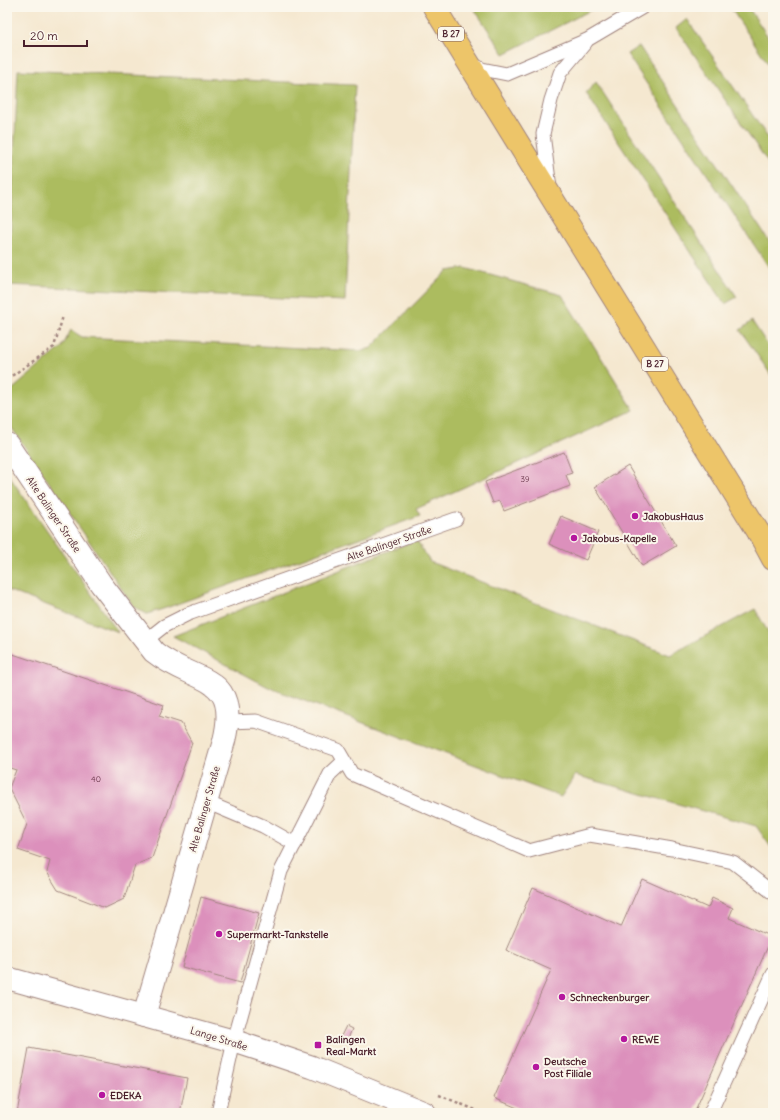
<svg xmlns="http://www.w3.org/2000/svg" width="780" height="1120" viewBox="0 0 780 1120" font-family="Delius,sans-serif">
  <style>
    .green { fill: #acbc5f; stroke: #7b6e45 }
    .building { fill: #dc90bc }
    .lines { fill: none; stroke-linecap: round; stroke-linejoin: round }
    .service-casing { stroke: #a0847e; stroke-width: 15 }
    .minor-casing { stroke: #a0847e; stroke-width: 24 }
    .tertiary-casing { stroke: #a0847e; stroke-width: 24 }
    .primary-casing { stroke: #a0847e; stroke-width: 24 }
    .trunk-casing { stroke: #a0847e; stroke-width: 24 }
    .path { stroke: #a0847e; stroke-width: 2.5; stroke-dasharray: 3 3; stroke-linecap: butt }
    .service { stroke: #fff; stroke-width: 13 }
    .minor { stroke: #fff; stroke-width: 22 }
    .tertiary { stroke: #fff; stroke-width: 22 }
    .primary { stroke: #edc569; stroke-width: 22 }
    .trunk { stroke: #edc569; stroke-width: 22 }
    .poi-dot { fill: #b5179e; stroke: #fbf7ec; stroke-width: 1.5 }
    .labels { text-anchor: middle; stroke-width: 4; stroke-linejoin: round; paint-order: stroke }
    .number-label { font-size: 8px; fill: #6e3b4f }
    .shield { fill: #fbf7ec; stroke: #7f6065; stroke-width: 1 }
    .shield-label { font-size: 9px; font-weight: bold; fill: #4a1f2b }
    .street-label { font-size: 10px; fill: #4a1f2b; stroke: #fbf7ec }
    .poi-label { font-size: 10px; font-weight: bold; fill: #4a1f2b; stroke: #fbf7ec; text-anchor: start }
  </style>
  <rect width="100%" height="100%" fill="#fbf7ec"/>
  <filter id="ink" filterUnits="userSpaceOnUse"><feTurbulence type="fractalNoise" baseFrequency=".025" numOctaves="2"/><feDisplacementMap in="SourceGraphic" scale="8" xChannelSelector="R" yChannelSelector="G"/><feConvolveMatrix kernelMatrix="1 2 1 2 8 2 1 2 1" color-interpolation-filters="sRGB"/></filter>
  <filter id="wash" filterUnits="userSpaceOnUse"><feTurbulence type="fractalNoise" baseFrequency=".012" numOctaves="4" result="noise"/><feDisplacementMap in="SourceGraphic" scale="16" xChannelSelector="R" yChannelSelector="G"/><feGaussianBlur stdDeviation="0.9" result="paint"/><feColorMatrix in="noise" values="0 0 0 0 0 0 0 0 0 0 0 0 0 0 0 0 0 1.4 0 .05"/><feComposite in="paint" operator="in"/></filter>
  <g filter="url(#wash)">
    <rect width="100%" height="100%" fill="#f5e8d0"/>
    <g class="green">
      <polygon points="473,7 597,7 504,54"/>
      <polygon points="730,7 748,7 773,44 773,71"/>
      <polygon points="687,19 773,145 773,170 676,28"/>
      <polygon points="639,46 773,247 772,272 627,54"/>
      <polygon points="18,70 355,85 345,301 8,285"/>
      <polygon points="596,82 737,297 725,304 586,93"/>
      <polygon points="465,268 562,295 634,410 416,509 420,516 166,608 147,614 134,607 7,421 7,394 62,347 71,330 82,337 362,351 371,348 447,271"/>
      <polygon points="752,321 773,353 773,378 740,330"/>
      <polygon points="7,473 118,632 7,590"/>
      <polygon points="416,540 430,562 670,655 755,609 773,641 773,850 756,826 575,775 561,797 270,688 173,636"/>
    </g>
    <g id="blocks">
      <g class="building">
        <polygon points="564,452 572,473 566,475 570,486 504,511 500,501 493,503 485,482"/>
        <polygon points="628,466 676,546 642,566 595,487"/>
        <polygon points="561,516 598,532 586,560 549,544"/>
        <polygon points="7,652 164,705 159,716 181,723 192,743 152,858 135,865 124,899 105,908 58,890 47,872 50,861 18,850 27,824 9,788 16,770 7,767"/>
        <polygon points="642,879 708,908 712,898 733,908 729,918 772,937 694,1113 529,1113 494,1098 551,970 506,950 533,888 621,927"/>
        <polygon points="201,897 259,913 240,983 182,967"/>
        <polygon points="346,1026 352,1029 347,1041 340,1038"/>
        <polygon points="29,1048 187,1078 180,1113 17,1113"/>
      </g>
    </g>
  </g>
  <g filter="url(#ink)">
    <use href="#blocks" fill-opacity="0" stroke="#a0847e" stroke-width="1"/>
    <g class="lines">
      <g class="service-casing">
        <g id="service">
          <polyline points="469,62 482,69 507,74 587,40 643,7"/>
          <polyline points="550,188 543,134 551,100 560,73 586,42"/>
          <polyline points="145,641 164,626 188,614 456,519"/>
          <polyline points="229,722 256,721 338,750 352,774 529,851 590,835 672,849 733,862 773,893"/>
          <polyline points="206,802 263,826 295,844"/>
          <polyline points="218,1113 234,1041 281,871 330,774 344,761"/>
          <polyline points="710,1113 773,974"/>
        </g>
      </g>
      <g class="minor-casing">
        <path id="minor" d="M7 444 101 584 154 652C194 684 241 672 224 741L144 1016"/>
      </g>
      <g class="tertiary-casing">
        <polyline id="tertiary" points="7,978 234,1041 312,1067 425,1113"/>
      </g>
      <g class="primary-casing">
        <polyline id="primary" points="434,7 759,533"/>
      </g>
      <g class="trunk-casing">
        <polyline id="trunk" points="759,533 773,559"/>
      </g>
      <g class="path">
        <polyline points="7,379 54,347 63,316"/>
        <polyline points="439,1095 483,1113"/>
      </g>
      <use href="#service" class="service"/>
      <use href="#minor" class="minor"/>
      <use href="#tertiary" class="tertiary"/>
      <use href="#primary" class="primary"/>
      <use href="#trunk" class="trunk"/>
    </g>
  </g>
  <g class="poi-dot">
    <circle cx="635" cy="516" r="4"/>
    <circle cx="574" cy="538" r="4"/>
    <circle cx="219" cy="934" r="4"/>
    <circle cx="562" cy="997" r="4"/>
    <circle cx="624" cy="1039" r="4"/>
    <rect x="314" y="1041" width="8" height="8" rx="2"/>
    <circle cx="536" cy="1067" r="4"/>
    <circle cx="102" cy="1095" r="4"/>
  </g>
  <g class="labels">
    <g class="number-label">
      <text x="525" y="482">39</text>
      <text x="96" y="782">40</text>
    </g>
    <g class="shield">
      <rect x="438" y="27" width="26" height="14" rx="3"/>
      <rect x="642" y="357" width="26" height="14" rx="3"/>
    </g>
    <g class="shield-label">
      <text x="451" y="37">B 27</text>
      <text x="655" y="367">B 27</text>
    </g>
    <g class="street-label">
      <text transform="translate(54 514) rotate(56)" y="4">Alte Balinger Straße</text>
      <text transform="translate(389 543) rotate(-19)" y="4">Alte Balinger Straße</text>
      <text transform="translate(204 809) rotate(-74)" y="4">Alte Balinger Straße</text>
      <text transform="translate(219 1038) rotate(17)" y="4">Lange Straße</text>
    </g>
    <g class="poi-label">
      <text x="643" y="520">JakobusHaus</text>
      <text x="582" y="542">Jakobus-Kapelle</text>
      <text x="227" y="938">Supermarkt-Tankstelle</text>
      <text x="570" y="1001">Schneckenburger</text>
      <text x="326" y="1043">Balingen<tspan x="326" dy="12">Real-Markt</tspan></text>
      <text x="632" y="1043">REWE</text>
      <text x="544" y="1065">Deutsche<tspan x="544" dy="12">Post Filiale</tspan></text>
      <text x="110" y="1099">EDEKA</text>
    </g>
  </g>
  <rect width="780" height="1120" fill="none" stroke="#fbf7ec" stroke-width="24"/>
  <path d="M24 40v6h63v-6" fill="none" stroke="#4a1f2b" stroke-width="2"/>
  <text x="30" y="40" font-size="12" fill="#4a1f2b" stroke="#fbf7ec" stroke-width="3" paint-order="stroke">20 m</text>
</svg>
